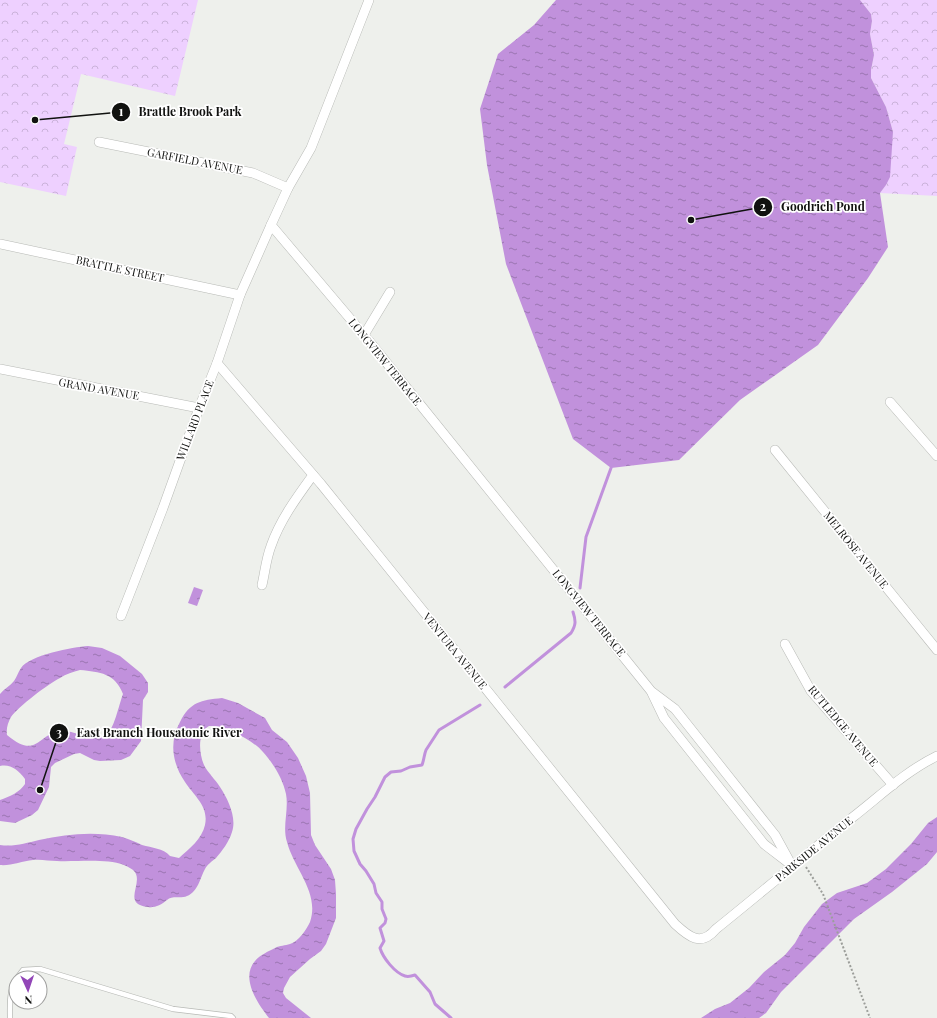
<svg xmlns="http://www.w3.org/2000/svg" width="937" height="1018" viewBox="0 0 937 1018" font-family="'Playfair Display',serif">
  <style>
    .forest { fill: url(#forest-crowns) }
    .water { fill: url(#water-ripples); fill-rule: evenodd }
    .lines { fill: none; stroke-linecap: round; stroke-linejoin: round }
    .stream { stroke: #c191dc; stroke-width: 3 }
    .service-casing { stroke: #b8bab6; stroke-width: 6 }
    .minor-casing { stroke: #b8bab6; stroke-width: 10 }
    .path { stroke: #9c9e9a; stroke-width: 2; stroke-dasharray: 2 2; stroke-linecap: butt }
    .service { stroke: #fff; stroke-width: 4.5 }
    .minor { stroke: #fff; stroke-width: 9 }
    .labels { text-anchor: middle; stroke-width: 3.5; stroke-linejoin: round; paint-order: stroke }
    .street-label { font-size: 11px; fill: #111210; stroke: #fff }
    .leader { fill: none; stroke: #111210; stroke-width: 1.5 }
    .callout-dot { fill: #111210; stroke: #fff; stroke-width: 1.5 }
    .mark-label { font-size: 12px; text-anchor: middle; font-weight: bold; fill: #fff }
    .callout-label { font-size: 12px; text-anchor: middle; font-weight: bold; fill: #111210; stroke: #fff; stroke-width: 3.5; stroke-linejoin: round; paint-order: stroke }
  </style>
  <defs>
    <pattern id="forest-crowns" width="20" height="18" patternUnits="userSpaceOnUse"><rect width="20" height="18" fill="#eed0ff"/><path d="M2 6a3 3 0 1 1 6 0M12 15a3 3 0 1 1 6 0" fill="none" stroke="#cbb2da"/></pattern>
    <pattern id="water-ripples" width="26" height="14" patternUnits="userSpaceOnUse"><rect width="26" height="14" fill="#c191dc"/><path d="M2 4q2-2 4 0t4 0M15 11q2-2 4 0t4 0" fill="none" stroke="#9b75b1"/></pattern>
  </defs>
  <rect width="100%" height="100%" fill="#eef0ec"/>
  <g class="forest">
    <polygon points="0,0 198,0 175,96 81,74 64,144 77,147 66,196 0,182"/>
    <polygon points="860,0 937,0 937,196 880,193 886,185 893,132 886,107 871,78 871,70 874,55 870,34 872,21 871,14"/>
  </g>
  <g class="water">
    <polygon points="556,0 860,0 871,14 872,21 870,34 874,55 871,70 871,78 886,107 893,132 890,177 886,185 880,193 888,247 868,278 818,345 740,400 679,460 611,468 573,439 506,264 487,165 480,109 498,54 534,25"/>
    <polygon points="194,587 203,590 197,606 188,603"/>
    <path d="M88 646 102 648 120 656 142 674 148 683V692L143 700 141 741 130 756 121 760 100 761 94 760 80 753 74 754 55 763 51 767 49 787 38 810 32 815 15 823 0 821V800C9 797 20 792 25 784V779C18 770 11 764 0 766V694C4 689 10 686 14 681 17 677 18 672 21 668 30 655 73 647 88 646ZM80 670C100 672 115 673 123 694 119 704 114 731 105 736 92 743 75 730 62 731 38 732 38 761 7 735 6 728 8 723 11 717 18 707 48 684 60 678 66 674 73 672 80 670Z"/>
    <path d="M222 698 238 703 265 718 272 730 287 742 298 758 306 776 310 793 311 835 315 845 331 869 335 880 336 894V918L326 944 321 951 310 959 290 977 284 988 283 993 286 998 311 1018H269C258 1004 240 978 255 961 260 955 269 951 275 948 280 945 285 946 290 944 298 942 307 929 310 922 320 893 294 869 287 842 282 827 289 810 286 794 283 779 273 763 263 752 253 740 224 725 209 726 197 733 199 753 204 765 208 773 215 779 220 787 228 799 237 818 232 832 229 842 222 851 216 858 212 861 207 865 205 869 200 878 198 892 187 896 181 899 172 895 167 900 161 905 155 908 148 907 123 904 141 886 136 874 134 869 128 867 124 865 105 858 77 862 57 861 49 861 41 859 33 860 22 861 11 866 0 865V845C14 847 26 843 39 840 67 834 94 831 122 837 129 839 136 842 142 845 152 848 163 848 170 856L179 858C189 849 202 839 205 825 209 806 194 796 185 782 172 763 169 742 180 722 190 702 201 700 222 698Z"/>
    <polygon points="937,817 937,852 927,864 892,892 854,919 781,992 766,1013 759,1018 701,1018 715,1009 730,1003 749,988 764,972 785,955 795,943 804,927 822,904 837,893 867,883 886,869 911,844 928,823"/>
  </g>
  <g class="lines">
    <g class="stream">
      <polyline points="580,588 586,537 611,468"/>
      <path d="M505 687 571 633C576 625 576 621 573 612"/>
      <path d="M451 1018 435 1004 430 992 415 975C412 976 408 977 405 976 395 973 383 958 380 948L384 941 380 928 385 923 386 919 382 909V902L376 893 374 884 366 871 360 864 354 851 353 839 356 829 367 809 375 797 385 777 391 772 401 771 410 767 422 765C424 760 424 755 426 750L439 730 480 705"/>
    </g>
    <g class="service-casing">
      <g id="service">
        <polyline points="17,978 23,970 40,969 173,1009 231,1016 233,1018"/>
        <path d="M10 1018C10 1006 9 990 16 980"/>
      </g>
    </g>
    <g class="minor-casing">
      <g id="minor">
        <polyline points="369,0 311,148 288,188 271,225 369,341 651,691 675,709 775,835 792,866"/>
        <polyline points="99,142 253,173 288,188"/>
        <polyline points="0,244 240,295"/>
        <polyline points="364,335 390,292"/>
        <path d="M217 363 321 484 675 924C689 937 701 947 716 929 762 892 807 854 853 817 880 796 906 771 937 756"/>
        <polyline points="0,369 199,408"/>
        <polyline points="890,402 937,456"/>
        <polyline points="775,450 937,650"/>
        <path d="M262 585C265 572 266 559 271 546 280 520 297 497 313 475"/>
        <polyline points="121,616 163,508 199,408 217,363 240,295 271,225"/>
        <polyline points="785,644 811,691 893,785"/>
        <polyline points="652,693 664,718 764,844 790,864"/>
      </g>
    </g>
    <polyline class="path" points="806,867 823,894 870,1018"/>
    <use href="#service" class="service"/>
    <use href="#minor" class="minor"/>
  </g>
  <g class="labels">
    <g class="street-label">
      <text transform="translate(195 161) rotate(11)" y="4">GARFIELD AVENUE</text>
      <text transform="translate(120 269) rotate(12)" y="4">BRATTLE STREET</text>
      <text transform="translate(385 362) rotate(51)" y="4">LONGVIEW TERRACE</text>
      <text transform="translate(99 389) rotate(10)" y="4">GRAND AVENUE</text>
      <text transform="translate(195 420) rotate(-69)" y="4">WILLARD PLACE</text>
      <text transform="translate(856 550) rotate(51)" y="4">MELROSE AVENUE</text>
      <text transform="translate(589 613) rotate(51)" y="4">LONGVIEW TERRACE</text>
      <text transform="translate(455 651) rotate(51)" y="4">VENTURA AVENUE</text>
      <text transform="translate(843 726) rotate(50)" y="4">RUTLEDGE AVENUE</text>
      <text transform="translate(814 849) rotate(-39)" y="4">PARKSIDE AVENUE</text>
    </g>
  </g>
  <path class="leader" d="M35 120L121 112M691 220L763 207M40 790L59 733"/>
  <g class="callout-dot">
    <circle cx="35" cy="120" r="4"/>
    <circle cx="691" cy="220" r="4"/>
    <circle cx="40" cy="790" r="4"/>
    <circle cx="121" cy="112" r="10"/>
    <circle cx="763" cy="207" r="10"/>
    <circle cx="59" cy="733" r="10"/>
  </g>
  <g class="mark-label">
    <text x="121" y="116">1</text>
    <text x="763" y="211">2</text>
    <text x="59" y="737">3</text>
  </g>
  <g class="callout-label">
    <text x="190" y="116">Brattle Brook Park</text>
    <text x="823" y="211">Goodrich Pond</text>
    <text x="159" y="737">East Branch Housatonic River</text>
  </g>
  <g transform="translate(28 990) rotate(177)"><circle r="19" fill="#ffffff" stroke="#a0a09f"/>
  <path d="M0-3L7 15L0 10L-7 15Z" fill="#9246b7"/>
  <text y="-6" font-size="11" font-weight="bold" text-anchor="middle" fill="#111210">N</text>
  </g>
</svg>
